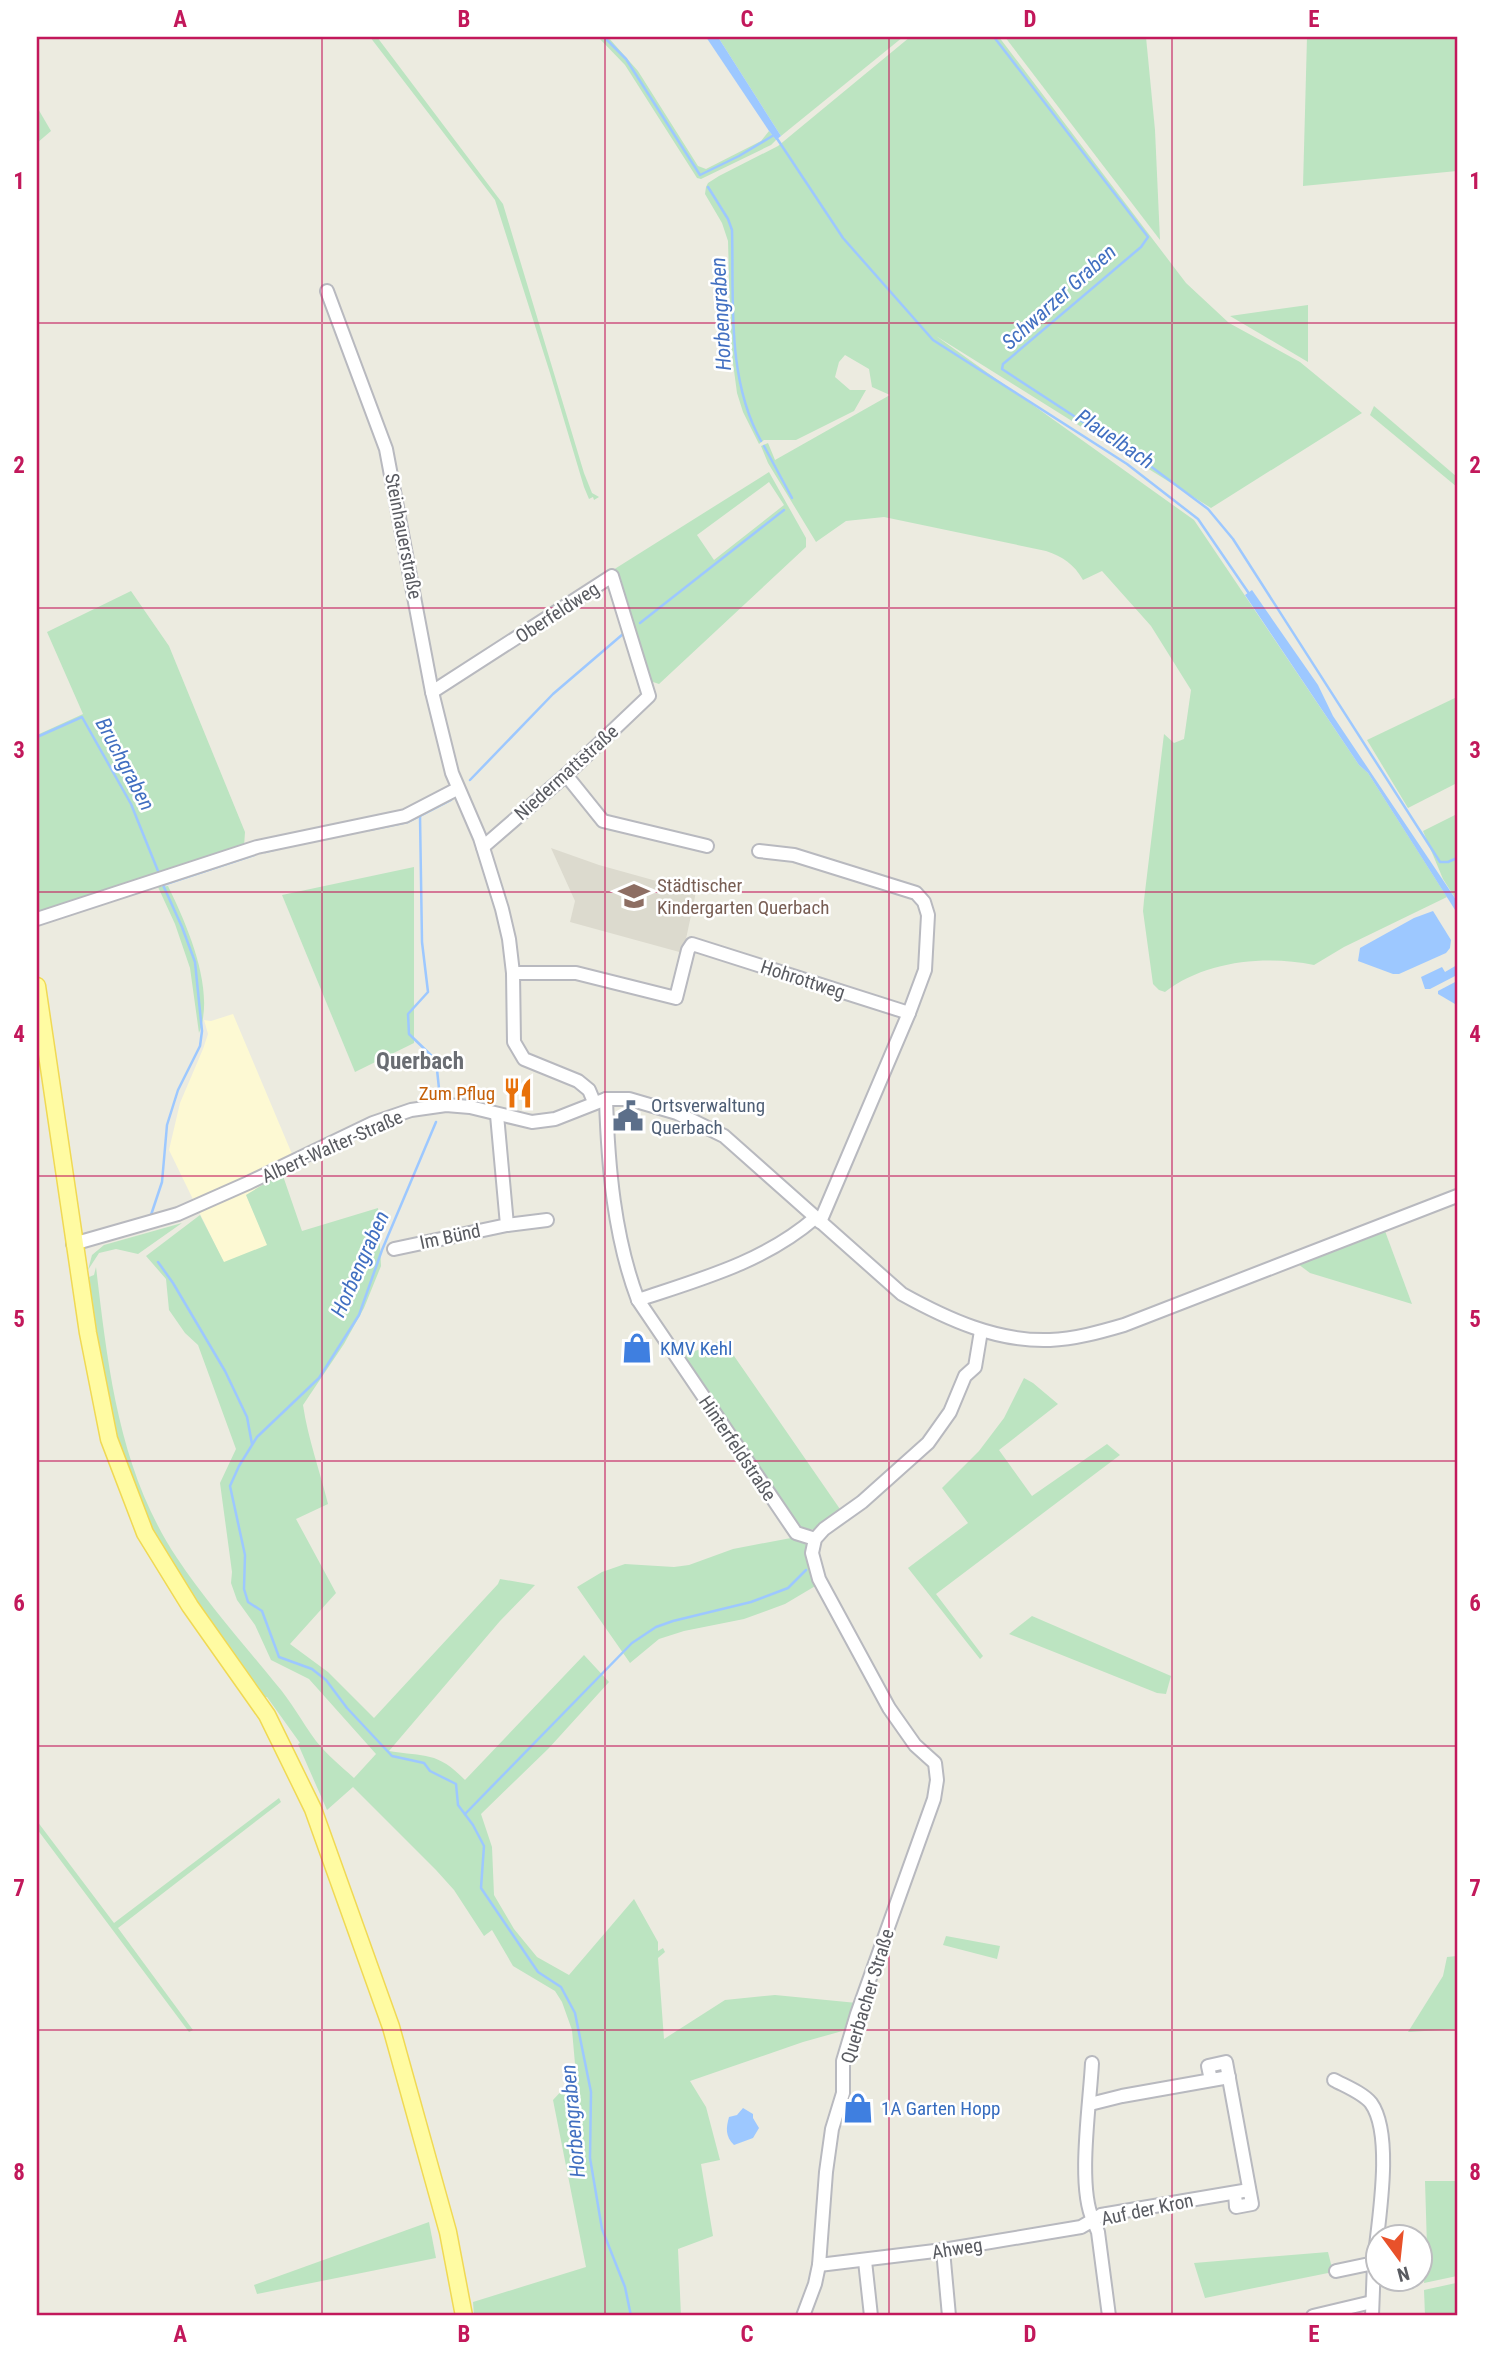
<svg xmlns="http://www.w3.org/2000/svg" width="1494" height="2353" viewBox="0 0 1494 2353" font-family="'Roboto Condensed',sans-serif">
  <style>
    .commercial { fill: #fdf9d3 }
    .education { fill: #dcdace }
    .green { fill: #bce4c1; fill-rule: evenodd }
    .water { fill: #9dc8ff }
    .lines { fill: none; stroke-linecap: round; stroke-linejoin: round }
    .stream { stroke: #9dc8ff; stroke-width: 2.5 }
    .minor-casing { stroke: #b8b9bf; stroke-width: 16 }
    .major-casing { stroke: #f0d954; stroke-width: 19 }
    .minor { stroke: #fff; stroke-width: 12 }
    .major { stroke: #fffba2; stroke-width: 16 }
    .grid { fill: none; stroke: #c2185b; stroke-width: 2; stroke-opacity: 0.55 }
    .labels { text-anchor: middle; stroke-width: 5; stroke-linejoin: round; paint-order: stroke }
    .street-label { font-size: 19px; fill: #595b61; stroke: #fff }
    .education-label { font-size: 19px; fill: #785e54; stroke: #fff; text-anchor: start }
    .food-label { font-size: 19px; fill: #c56008; stroke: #fff; text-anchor: end }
    .service-label { font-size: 19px; fill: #4e5e75; stroke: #fff; text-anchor: start }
    .shop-label { font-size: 19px; fill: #366cbe; stroke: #fff; text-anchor: start }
    .water-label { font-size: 21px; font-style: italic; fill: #416fc1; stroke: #fff }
    .quarter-label { font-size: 23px; font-weight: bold; fill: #6a6d73; stroke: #fff }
    .neatline { fill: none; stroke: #c2185b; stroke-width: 2.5 }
    .grid-label { font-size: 23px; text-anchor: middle; font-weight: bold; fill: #c2185b }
  </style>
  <rect width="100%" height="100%" fill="#ecebe0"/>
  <polygon class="commercial" points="233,1014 292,1154 282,1173 246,1195 268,1245 224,1263 169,1150 180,1103 203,1049 208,1034 204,1020 211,1021"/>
  <polygon class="education" points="551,848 599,865 696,892 683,953 570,922 575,901"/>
  <g class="green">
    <polygon points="370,37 377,37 503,204 584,473 592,493 599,497 594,500 593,497 589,499 584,487 550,373 495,200"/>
    <polygon points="598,37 608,37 638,71 698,166 706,169 761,141 769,131 776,140 771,145 701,179 697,178 625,65"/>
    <polygon points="718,37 903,37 781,136"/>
    <path d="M910 37H999L1186 283 1229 323 1300 362 1362 413 1211 508 936 336 1194 520 1359 765 1368 773 1447 897 1344 947 1314 965C1265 955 1205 961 1165 992L1159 990 1153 984 1143 911 1144 900 1164 734 1174 743 1184 739 1191 690 1151 626 1102 571 1083 580C1074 564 1063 557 1046 551L884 517 846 521 816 542 768 463 761 446 768 443 775 460 890 395 872 387 869 369 845 355 839 362 835 377 850 390H866L854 411 796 440H764L759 444 743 412 737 393 731 348 728 241 722 223 705 194 706 187 708 183 719 176 778 146Z"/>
    <polygon points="1005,37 1146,37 1155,130 1160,240"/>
    <polygon points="1307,37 1457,37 1457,171 1303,186"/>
    <polygon points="37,107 51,131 37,143"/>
    <polygon points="1308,305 1308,362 1230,316"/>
    <polygon points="1374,406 1457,477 1457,487 1370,415"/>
    <path d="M769 472 806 538V547L659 684 650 681 613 570ZM769 482 784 505 714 560 697 535Z"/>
    <polygon points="131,591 169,646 245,832 244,847 37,914 37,735 83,714 47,632"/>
    <polygon points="1457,697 1457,783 1408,808 1367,740"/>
    <polygon points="1457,814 1457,901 1443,879 1423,831"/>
    <polygon points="414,867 414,1043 355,1072 282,895"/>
    <path d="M168 886C187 925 216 990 199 1033L190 968 175 924 158 887Z"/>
    <path d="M282 1173 302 1231 378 1208 381 1266 364 1308 344 1344 303 1405C308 1439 320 1471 328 1504L296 1519 336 1593 290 1644 328 1672 374 1718 498 1584 500 1579 535 1585 500 1621 389 1751C425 1757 437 1751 465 1780L584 1655 609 1682 549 1748 481 1814 492 1847 494 1895 514 1929 537 1957 569 1975 634 1899 658 1942V1951L663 1948 665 1952 658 1958 664 2039 725 2000 775 1995 857 2003 846 2030 803 2042 690 2081 706 2107 720 2160 701 2164 713 2236 678 2249 681 2316H474L473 2302 586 2267 553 2100 576 2075 572 2030 562 2002 555 1991 513 1966 492 1930 484 1936 454 1890 436 1870 353 1787 327 1810 298 1744 300 1743 267 1697 261 1699 202 1616 145 1518 114 1433 103 1382 89 1277 94 1275 96 1267C108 1368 119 1471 177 1558 207 1603 242 1642 276 1684 291 1701 302 1722 316 1741 327 1755 341 1766 354 1778L376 1754 309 1679 271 1660 255 1625 237 1600 231 1583 232 1572 220 1483 236 1449 198 1345 185 1333 169 1310 166 1279 146 1256 200 1215 224 1262 267 1245 246 1195Z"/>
    <polygon points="182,1223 138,1254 116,1249 99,1253 88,1270 92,1255 104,1245"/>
    <polygon points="1385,1231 1412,1304 1310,1273 1298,1264"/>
    <path d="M723 1340 842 1512C825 1524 816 1536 796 1526L680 1357Z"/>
    <polygon points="1024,1378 1033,1383 1058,1404 999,1450 1032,1496 1107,1444 1120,1455 936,1594 983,1656 980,1659 908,1568 968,1523 942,1488 979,1451 1004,1418"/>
    <polygon points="791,1538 803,1540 807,1547 808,1562 817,1585 785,1604 744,1619 684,1631 659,1639 630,1663 577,1587 602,1572 625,1564 674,1567 689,1565 733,1549"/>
    <polygon points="1032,1616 1171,1676 1166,1694 1157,1693 1009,1634"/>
    <polygon points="279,1798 281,1802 118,1928 193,2030 189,2032 37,1829 37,1821 114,1923"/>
    <polygon points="946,1936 1000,1946 997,1959 943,1945"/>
    <polygon points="1457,1956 1457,2029 1408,2032 1443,1976 1447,1957"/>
    <polygon points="1425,2181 1457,2181 1457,2276 1424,2283 1427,2247"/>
    <polygon points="429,2222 436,2258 257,2294 254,2285"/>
    <polygon points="1328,2252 1333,2272 1205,2298 1194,2263"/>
    <polygon points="1456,2283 1456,2316 1425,2316 1424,2290"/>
  </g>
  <g class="water">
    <polygon points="706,37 718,37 781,136 776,140 769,131"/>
    <polygon points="1252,590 1318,685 1333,716 1457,901 1457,913 1368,773 1359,765 1245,595"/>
    <polygon points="1433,911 1451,940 1450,948 1446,953 1399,974 1393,974 1358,961 1360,948 1414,918"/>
    <polygon points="1457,965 1457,975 1430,989 1425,989 1421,977 1442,967 1445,972"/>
    <polygon points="1457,981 1457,1003 1455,1004 1438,994 1438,991"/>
    <path d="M743 2108 753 2114V2118L759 2128 753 2138 734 2145C725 2136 726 2128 729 2117L737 2115Z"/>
  </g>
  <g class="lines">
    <g class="stream">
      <polyline points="604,37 626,59 700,175 739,156 774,135"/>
      <polyline points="994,37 1148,237 1141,247 1003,364 1002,369 1149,465 1208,509 1233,539 1440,862 1448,862 1457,858"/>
      <polyline points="776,137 843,238 933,340 1127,464 1198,519 1250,595"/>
      <path d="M708 187 728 219 732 230C734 299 726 378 761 441"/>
      <polyline points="764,446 792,498"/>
      <polyline points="640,623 784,510"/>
      <polyline points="37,737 82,717 131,804 158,871"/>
      <polyline points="470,780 553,694 623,634"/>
      <polyline points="369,830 408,822 420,816"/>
      <polyline points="265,852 277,849"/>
      <polyline points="440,1098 436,1060 409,1034 408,1014 428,992 422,942 420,816 451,800"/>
      <polyline points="436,1122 382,1250 359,1315 319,1378 257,1437 239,1466 230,1486 245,1555 244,1589 248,1602 262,1611 279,1657 312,1669 326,1680 347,1708 392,1756 424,1763 430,1771 456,1784 458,1805 473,1825 484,1846 481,1888 538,1972 561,1987 575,2013 591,2092 590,2158 602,2229 625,2287 631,2316"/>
      <polyline points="151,1215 162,1182 167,1125 178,1090 200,1046 202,1031 195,962 182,927 163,885 254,855"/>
      <polyline points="158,1262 173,1283 225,1371 247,1417 252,1444"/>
      <polyline points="465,1814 632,1643 656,1627 673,1621 751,1602 788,1588 806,1570"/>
    </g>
    <g class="minor-casing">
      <g id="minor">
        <polyline points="327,291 386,449 432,692 452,773 480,838 502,909 509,939 513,973 514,1042 524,1059 578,1081 589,1090 594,1102"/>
        <polyline points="432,692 612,576 649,696 566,775 483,847"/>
        <polyline points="566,775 603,821 707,846"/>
        <polyline points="759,851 794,855 916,893 924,902 928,915 925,970 909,1013"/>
        <polyline points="37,919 257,847 405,816 457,789"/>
        <polyline points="513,973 576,973 676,998 688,950 692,944 909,1013 820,1222"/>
        <path d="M606 1099C608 1165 614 1237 638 1300L796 1533 815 1539"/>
        <polyline points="507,1225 547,1220"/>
        <path d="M73 1244 178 1214 248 1183 373 1123 411 1110 446 1105 470 1107 532 1122 555 1119 606 1099H629L677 1113 724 1136 902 1294C947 1319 997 1342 1050 1340 1075 1339 1100 1332 1124 1325L1457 1196"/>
        <polyline points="394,1249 507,1225 497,1115"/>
        <path d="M638 1300C701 1279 764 1262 815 1218"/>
        <path d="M1092 2063C1090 2104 1077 2186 1093 2220L1101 2215 1249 2190"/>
        <polyline points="1211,2080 1208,2066 1226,2062 1252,2204 1236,2207 1235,2193"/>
        <path d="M1334 2080C1345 2086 1363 2093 1371 2103 1394 2135 1378 2223 1374 2263"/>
        <polyline points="1090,2104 1122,2096 1229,2077"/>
        <polyline points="943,2250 949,2316"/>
        <polyline points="865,2261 871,2316"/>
        <polyline points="819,2265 943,2250 1081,2227 1093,2220 1098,2232 1109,2316"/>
        <polyline points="1336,2271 1374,2263 1372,2316"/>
        <polyline points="803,2316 815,2284 819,2265 826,2172 832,2129 843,2093 843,2061 857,2014 934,1799 937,1780 935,1763 915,1745 889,1708 819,1579 812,1553 815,1539 824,1529 862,1502 928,1443 950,1412 965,1376 975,1367 981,1331"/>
        <polyline points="1313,2316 1372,2302"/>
      </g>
    </g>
    <g class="major-casing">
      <polyline id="major" points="37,986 88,1333 109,1439 145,1533 190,1606 267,1715 313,1809 391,2027 448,2232 464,2316"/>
    </g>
    <use href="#minor" class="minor"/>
    <use href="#major" class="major"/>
  </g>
  <path class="grid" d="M322 37V2316M605 37V2316M889 37V2316M1172 37V2316M37 323H1457M37 608H1457M37 892H1457M37 1176H1457M37 1461H1457M37 1746H1457M37 2030H1457"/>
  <defs>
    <g id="school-bare" transform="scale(2.415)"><path d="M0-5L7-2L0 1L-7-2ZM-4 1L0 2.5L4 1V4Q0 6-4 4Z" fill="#8d6e63" stroke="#fff" stroke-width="2.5" paint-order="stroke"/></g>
    <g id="restaurant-bare" transform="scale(2.415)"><path d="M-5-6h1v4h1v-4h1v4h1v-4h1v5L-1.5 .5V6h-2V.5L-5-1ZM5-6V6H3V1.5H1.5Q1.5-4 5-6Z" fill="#e8710a" stroke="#fff" stroke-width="2.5" paint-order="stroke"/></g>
    <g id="civic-bare" transform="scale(2.415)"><path d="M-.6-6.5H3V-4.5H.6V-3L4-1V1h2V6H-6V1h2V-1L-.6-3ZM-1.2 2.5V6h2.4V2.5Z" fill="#5c6f8a" stroke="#fff" stroke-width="2.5" paint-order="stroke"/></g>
    <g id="shop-bare" transform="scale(2.415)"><path d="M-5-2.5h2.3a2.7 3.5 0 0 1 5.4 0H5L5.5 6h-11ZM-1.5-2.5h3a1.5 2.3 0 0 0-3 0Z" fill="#3f7fe0" stroke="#fff" stroke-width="2.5" paint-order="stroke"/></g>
  </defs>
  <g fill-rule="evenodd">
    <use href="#school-bare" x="634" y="896"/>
    <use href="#restaurant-bare" x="518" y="1093"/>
    <use href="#civic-bare" x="628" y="1116"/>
    <use href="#shop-bare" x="637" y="1348"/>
    <use href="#shop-bare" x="858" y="2108"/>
  </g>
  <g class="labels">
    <g class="street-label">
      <text transform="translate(404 536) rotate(79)" y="7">Steinhauerstraße</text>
      <text transform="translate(557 612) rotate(-33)" y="7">Oberfeldweg</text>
      <text transform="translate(566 772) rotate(-42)" y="7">Niedermattstraße</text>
      <text transform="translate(803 979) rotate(18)" y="7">Hohrottweg</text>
      <text transform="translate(332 1146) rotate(-24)" y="7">Albert-Walter-Straße</text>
      <text transform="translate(450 1236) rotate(-12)" y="7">Im Bünd</text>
      <text transform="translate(738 1448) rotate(56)" y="7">Hinterfeldstraße</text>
      <text transform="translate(867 1996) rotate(-73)" y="7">Querbacher Straße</text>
      <text transform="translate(1147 2209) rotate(-12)" y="7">Auf der Kron</text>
      <text transform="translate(957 2248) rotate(-9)" y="7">Ahweg</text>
    </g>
    <g class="education-label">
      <text x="657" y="892">Städtischer<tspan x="657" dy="22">Kindergarten Querbach</tspan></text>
    </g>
    <g class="food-label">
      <text x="495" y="1100">Zum Pflug</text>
    </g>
    <g class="service-label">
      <text x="651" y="1112">Ortsverwaltung<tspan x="651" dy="22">Querbach</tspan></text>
    </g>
    <g class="shop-label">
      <text x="660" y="1355">KMV Kehl</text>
      <text x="881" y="2115">1A Garten Hopp</text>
    </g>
    <g class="water-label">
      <text transform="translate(1059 297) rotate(-42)" y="7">Schwarzer Graben</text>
      <text transform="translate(721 314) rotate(-93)" y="7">Horbengraben</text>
      <text transform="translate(1115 439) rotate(34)" y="7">Plauelbach</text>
      <text transform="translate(125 764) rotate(62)" y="7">Bruchgraben</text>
      <text transform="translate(360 1264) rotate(-66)" y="7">Horbengraben</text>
      <text transform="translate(573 2121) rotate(-95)" y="7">Horbengraben</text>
    </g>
    <g class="quarter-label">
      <text x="420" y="1069">Querbach</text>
    </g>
  </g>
  <rect width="1494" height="2353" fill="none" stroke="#ffffff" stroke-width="77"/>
  <g transform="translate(1399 2258) rotate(165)"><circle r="33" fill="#ffffff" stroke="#bdbdc0" stroke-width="2"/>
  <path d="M0-5L12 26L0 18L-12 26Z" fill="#e8512a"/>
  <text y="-10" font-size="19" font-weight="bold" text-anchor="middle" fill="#595b61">N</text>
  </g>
  <rect x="38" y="38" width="1418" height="2276" class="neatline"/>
  <g class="grid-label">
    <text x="180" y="27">A</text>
    <text x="464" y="27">B</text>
    <text x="747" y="27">C</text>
    <text x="1030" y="27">D</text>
    <text x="1314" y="27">E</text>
    <text x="19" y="189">1</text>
    <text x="1475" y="189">1</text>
    <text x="19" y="473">2</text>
    <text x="1475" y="473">2</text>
    <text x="19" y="758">3</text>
    <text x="1475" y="758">3</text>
    <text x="19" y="1042">4</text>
    <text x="1475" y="1042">4</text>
    <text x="19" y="1327">5</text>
    <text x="1475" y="1327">5</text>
    <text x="19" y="1611">6</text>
    <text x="1475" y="1611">6</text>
    <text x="19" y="1896">7</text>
    <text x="1475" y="1896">7</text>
    <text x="19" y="2180">8</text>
    <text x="1475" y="2180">8</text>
    <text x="180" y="2342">A</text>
    <text x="464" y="2342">B</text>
    <text x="747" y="2342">C</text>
    <text x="1030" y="2342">D</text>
    <text x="1314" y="2342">E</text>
  </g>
</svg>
